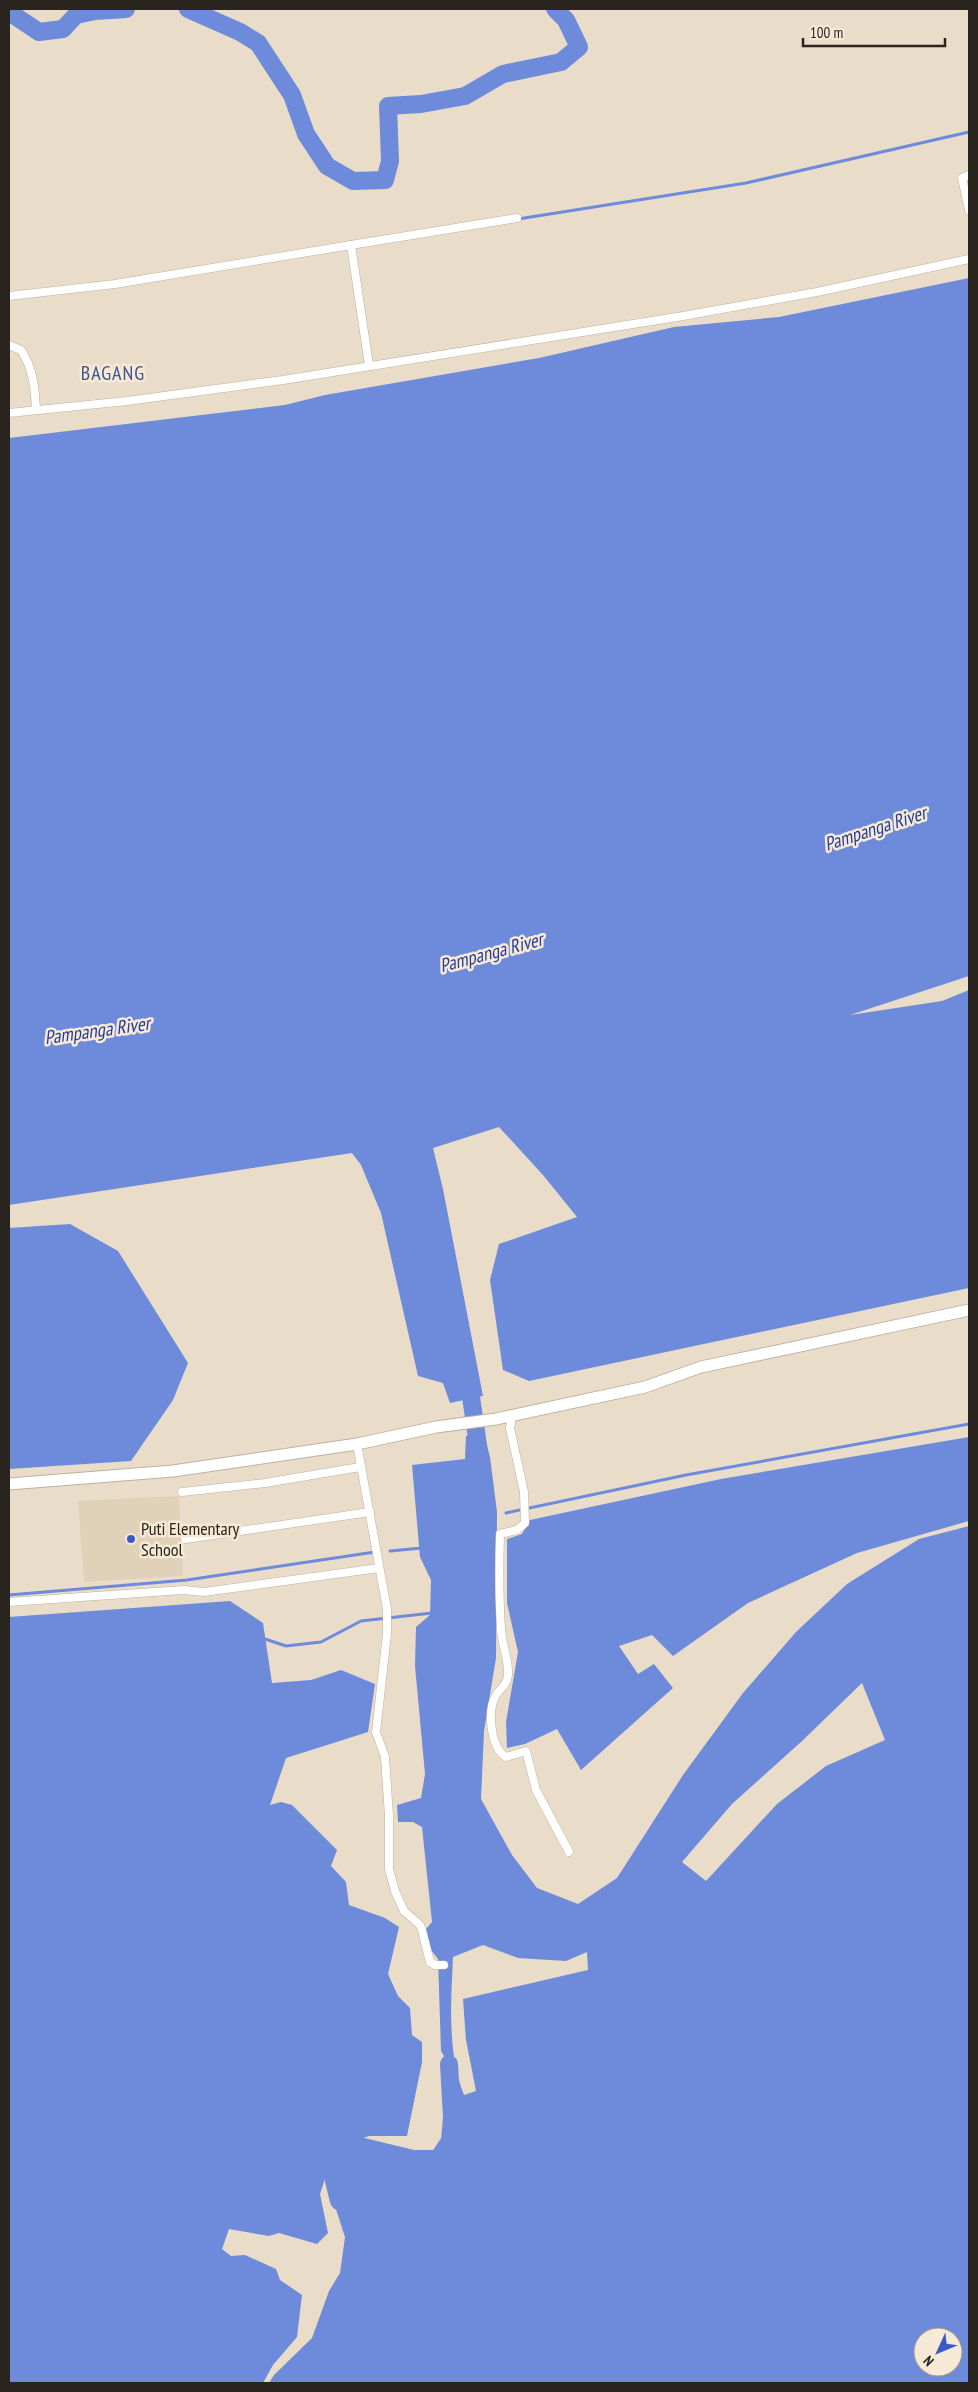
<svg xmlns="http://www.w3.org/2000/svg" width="978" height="2392" viewBox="0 0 978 2392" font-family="'PT Sans Narrow',sans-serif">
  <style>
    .built { fill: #e2d1b9 }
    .water { fill: #6d8adb; fill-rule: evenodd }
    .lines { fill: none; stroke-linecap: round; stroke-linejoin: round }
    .stream { stroke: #6d8adb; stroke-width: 3 }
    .river { stroke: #6d8adb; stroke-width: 18 }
    .street-casing { stroke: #bdb19f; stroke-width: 9 }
    .secondary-casing { stroke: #bdb19f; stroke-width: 13 }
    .street { stroke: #fff; stroke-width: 8 }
    .secondary { stroke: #fff; stroke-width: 11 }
    .poi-dot { fill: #3a5acb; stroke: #f6ead7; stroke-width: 2 }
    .labels { text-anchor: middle; stroke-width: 5; stroke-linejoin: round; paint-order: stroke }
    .poi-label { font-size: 18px; fill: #29241d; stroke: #f6ead7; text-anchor: start }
    .water-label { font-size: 19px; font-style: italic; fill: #243c9a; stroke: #f6ead7 }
    .quarter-label { font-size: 20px; letter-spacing: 1px; fill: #3f548f; stroke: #f6ead7 }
  </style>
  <rect width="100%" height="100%" fill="#e9ddca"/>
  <polygon class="built" points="179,1496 183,1576 84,1582 78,1501"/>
  <g class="water">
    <polygon points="969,278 969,976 850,1015 942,1001 969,990 969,1288 529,1381 503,1370 490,1280 499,1244 577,1217 543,1175 499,1127 433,1148 443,1189 483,1396 450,1403 443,1383 418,1376 381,1213 361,1165 352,1153 9,1205 9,438 285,405 325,395 539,358 674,327 779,317"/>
    <polygon points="70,1224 118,1251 188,1363 173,1400 131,1461 9,1469 9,1228"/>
    <path d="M484 1435 490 1457 497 1512 496 1658 484 1731 481 1799 512 1855 537 1888 578 1904 617 1878 683 1775 743 1693 796 1632 847 1584 919 1539 969 1526V2383H269L274 2375 312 2338 329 2291 340 2273 345 2237 332 2197 334 2161 354 2144 405 2160 438 2164C442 2159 450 2152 452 2146 459 2130 451 2064 441 2051L438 1959 427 1945 425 1930 432 1922 422 1827 413 1822H398L397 1805 421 1798 425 1774 415 1666 416 1627 430 1615 431 1580 420 1557 412 1465 465 1459 466 1436ZM862 1683 885 1740 826 1766 777 1804 706 1881 682 1862 732 1804 801 1742ZM483 1945 518 1958 566 1961 587 1952 588 1970 463 1999 466 2040 476 2091 464 2095C447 2052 451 2002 453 1957ZM923 2337H953V2367H923Z"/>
    <polygon points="969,1437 969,1521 857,1553 748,1603 673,1656 652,1635 619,1646 638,1674 654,1664 673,1688 581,1770 557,1729 525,1744 507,1748 506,1722 518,1652 507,1603 507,1539 522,1534 530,1520 721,1479"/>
    <polygon points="230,1601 263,1623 272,1683 311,1680 341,1670 375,1684 368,1732 286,1758 270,1805 281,1802 292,1805 337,1850 331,1866 346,1882 349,1905 385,1918 399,1927 388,1974 398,1996 410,2008 412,2035 422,2042 422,2062 407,2136 369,2136 335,2148 320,2194 328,2233 317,2244 279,2233 269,2236 229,2229 222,2249 231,2256 245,2255 276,2269 280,2280 302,2295 297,2337 273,2365 263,2383 9,2383 9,1617"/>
  </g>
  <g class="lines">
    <g class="stream">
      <polyline points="518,219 746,183 969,132"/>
      <polyline points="506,1513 686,1475 969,1424"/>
      <polyline points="390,1551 422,1548"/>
      <polyline points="9,1595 187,1580 375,1552"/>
      <polyline points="262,1638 286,1646 321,1642 361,1621 432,1613"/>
      <polyline points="450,2141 455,2147"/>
    </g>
    <g class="river">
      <polyline points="188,9 240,32 258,43 292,95 306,134 327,166 353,181 385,180 390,161 388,106 421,104 465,96 503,74 561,62 579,47 566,20 555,9"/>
      <polyline points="9,12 39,32 63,29 76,15 95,11 126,9"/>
      <polyline points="462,1378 470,1390 480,1459"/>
      <path d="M339 2201C333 2176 325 2160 351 2144L413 2159H438L450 2141 452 2117 449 2064"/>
    </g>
    <g class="street-casing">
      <g id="street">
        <polyline points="969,175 962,178 969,210"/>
        <polyline points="351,245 517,218"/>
        <polyline points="9,296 115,284 351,245 369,365"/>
        <path d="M9 345 21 350C33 368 35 388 36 410"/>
        <polyline points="9,413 127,401 283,380 683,316 817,292 969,259"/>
        <path d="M512 1416 510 1428 524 1492 525 1523 517 1530 500 1534C499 1566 499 1598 501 1630 502 1645 509 1660 508 1675 507 1686 499 1689 495 1697 487 1713 491 1748 506 1757L526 1751 536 1790 569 1852"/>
        <polyline points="357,1444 387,1609 387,1634 376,1732 385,1757 389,1816 389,1869 395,1891 404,1911 420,1925 422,1930 430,1962 435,1965 444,1965"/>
        <polyline points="182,1492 265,1483 360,1467"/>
        <polyline points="185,1539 370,1512"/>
        <polyline points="9,1602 183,1590 204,1592 379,1568"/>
      </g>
    </g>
    <g class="secondary-casing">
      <polyline id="secondary" points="9,1484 173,1471 357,1444 436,1427 496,1419 645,1387 701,1367 969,1310"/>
    </g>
    <use href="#street" class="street"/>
    <use href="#secondary" class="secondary"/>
  </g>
  <circle class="poi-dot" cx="131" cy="1539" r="5"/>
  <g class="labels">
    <g class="poi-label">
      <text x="141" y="1535">Puti Elementary<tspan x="141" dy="21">School</tspan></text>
    </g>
    <g class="water-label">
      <text transform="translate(875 828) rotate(-18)" y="7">Pampanga River</text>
      <text transform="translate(491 952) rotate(-15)" y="7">Pampanga River</text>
      <text transform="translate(97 1030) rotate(-8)" y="7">Pampanga River</text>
    </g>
    <g class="quarter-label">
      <text x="113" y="380">BAGANG</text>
    </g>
  </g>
  <rect width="978" height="2392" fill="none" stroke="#29241d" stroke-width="20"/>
  <g transform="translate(938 2352) rotate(226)"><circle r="24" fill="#f6ead7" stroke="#a49b8d"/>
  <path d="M0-4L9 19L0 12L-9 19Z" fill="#3a5acb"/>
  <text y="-8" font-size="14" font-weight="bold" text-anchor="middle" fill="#29241d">N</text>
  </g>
  <path d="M803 38v8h142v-8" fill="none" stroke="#29241d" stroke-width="2.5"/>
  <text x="810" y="38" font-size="15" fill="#29241d" stroke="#f6ead7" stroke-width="4" paint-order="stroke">100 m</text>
</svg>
